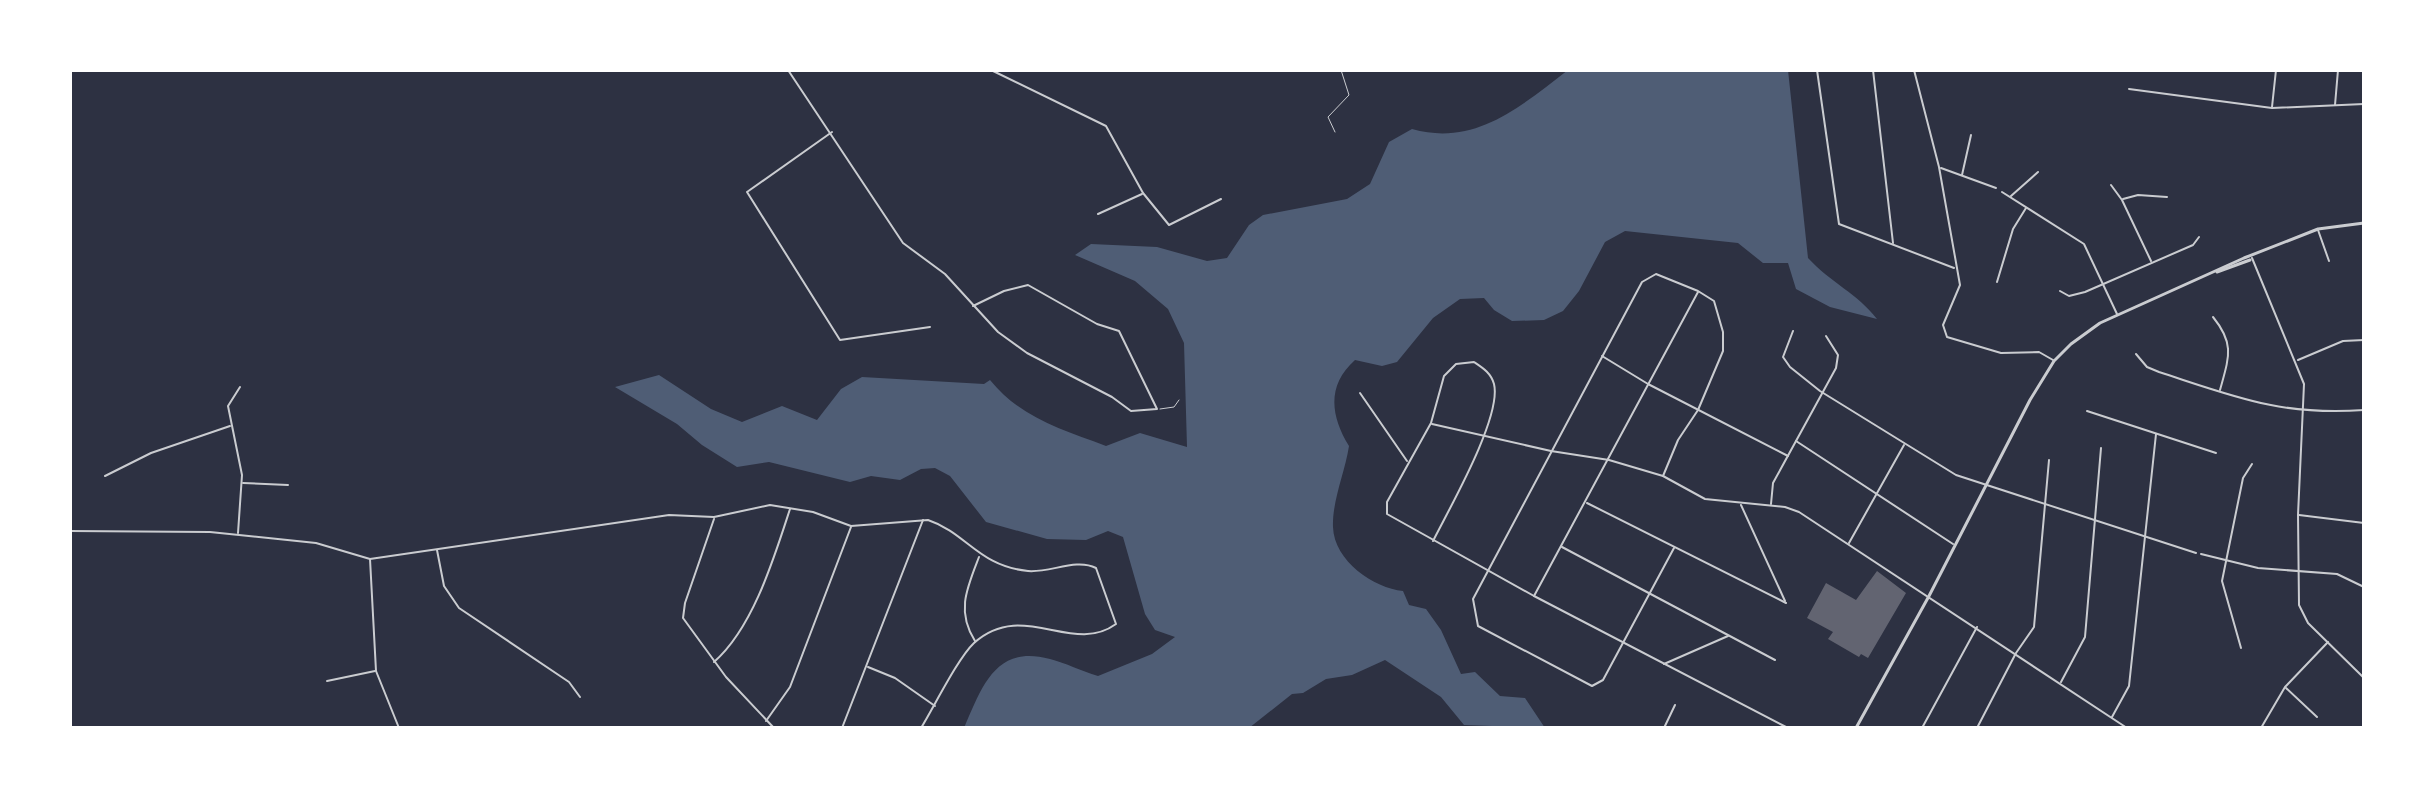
<svg xmlns="http://www.w3.org/2000/svg" width="2434" height="798" viewBox="0 0 2434 798" font-family="Jost,sans-serif">
  <style>
    .water { fill: #4f5d75 }
    .building { fill: #626471 }
    .lines { fill: none; stroke-linecap: round; stroke-linejoin: round }
    .service { stroke: #caccd0; stroke-width: 1 }
    .minor { stroke: #caccd0; stroke-width: 2 }
    .tertiary { stroke: #caccd0; stroke-width: 3 }
  </style>
  <rect width="100%" height="100%" fill="#2d3142"/>
  <path class="water" d="M1568 70H1788L1808 258C1830 282 1858 294 1877 319L1830 307 1796 289 1788 263H1763L1738 243 1625 231 1605 242 1579 291 1563 311 1544 320 1512 321 1494 310 1484 298 1460 299 1433 318 1397 362 1382 366 1355 360C1327 385 1330 415 1349 446 1345 472 1332 501 1333 527 1334 561 1374 588 1403 591L1409 605 1426 609 1441 630 1461 674 1475 672 1500 696 1525 698 1545 728 1464 725 1441 697 1385 660 1352 675 1326 679 1303 693 1292 694 1249 728H964C982 686 996 644 1050 659 1066 663 1081 671 1098 676L1152 654 1175 637 1155 630 1145 614 1123 537 1108 531 1086 540 1047 539 986 522 950 476 935 468 921 469 900 480 871 476 850 482 769 462 737 467 702 445 677 424 615 387 659 375 711 409 742 422 782 406 817 420 841 389 862 377 984 384 990 380C1021 418 1061 429 1106 446L1140 433 1187 447 1184 343 1168 309 1135 281 1075 255 1091 244 1157 247 1207 261 1227 258 1249 225 1263 215 1347 199 1370 184 1389 142 1412 129C1475 147 1521 106 1568 70Z"/>
  <polygon class="building" points="1877,571 1906,593 1868,658 1861,654 1859,657 1828,639 1833,632 1807,618 1826,583 1856,600"/>
  <g class="lines">
    <g class="service">
      <polyline points="1335,132 1328,117 1349,95 1341,70"/>
      <polyline points="1160,409 1174,407 1179,400"/>
    </g>
    <g class="minor">
      <polyline points="788,70 903,243 945,274 998,332 1027,353 1112,397 1131,411 1157,409 1119,331 1097,324 1028,285 1004,291 973,306"/>
      <polyline points="991,70 1106,126 1143,193 1169,225 1221,199"/>
      <polyline points="1817,70 1839,224 1954,268"/>
      <polyline points="1873,70 1893,243"/>
      <polyline points="1914,70 1939,167 1960,285 1943,325 1947,337 2001,353 2039,352 2053,360"/>
      <polyline points="2129,89 2272,108 2364,104"/>
      <polyline points="2335,105 2338,70"/>
      <polyline points="2272,107 2276,70"/>
      <polyline points="832,132 747,192 840,340 930,327"/>
      <polyline points="1941,168 1996,188"/>
      <polyline points="1962,175 1971,135"/>
      <polyline points="2111,185 2122,200 2151,261"/>
      <polyline points="2002,192 2084,244 2117,314"/>
      <polyline points="2011,196 2038,172"/>
      <polyline points="2123,199 2138,195 2167,197"/>
      <polyline points="1098,214 1142,194"/>
      <polyline points="2318,230 2329,261"/>
      <polyline points="2252,258 2304,384 2298,515 2299,605 2308,623 2364,678"/>
      <polyline points="1997,282 2013,229 2026,208"/>
      <polyline points="2060,291 2069,296 2085,292 2193,245 2199,237"/>
      <path d="M2213 317C2235 344 2229 357 2220 390"/>
      <polyline points="1793,331 1783,357 1790,367 1820,391 1956,475 2196,553"/>
      <path d="M2136 354 2147 367 2159 372C2236 397 2281 416 2364 410"/>
      <polyline points="1602,356 1648,384 1788,456"/>
      <polyline points="2298,360 2343,341 2364,340"/>
      <polyline points="1360,393 1407,461"/>
      <polyline points="2087,411 2216,453"/>
      <polyline points="1432,424 1551,451 1609,460 1663,476 1705,499 1785,507 1799,512 2127,728"/>
      <polyline points="1796,441 1953,544"/>
      <polyline points="105,476 151,453 230,426"/>
      <polyline points="1663,476 1678,440 1698,410 1723,351 1723,332 1714,301 1698,291 1656,274 1642,282 1473,599 1478,626 1592,686 1603,680 1674,548"/>
      <polyline points="243,483 288,485"/>
      <polyline points="1587,503 1786,603"/>
      <polyline points="1771,504 1773,483 1836,368 1838,355 1826,336"/>
      <polyline points="1741,505 1785,601"/>
      <polyline points="2299,515 2364,523"/>
      <polyline points="714,519 685,603 683,618 726,677 774,728"/>
      <path d="M70 531 210 532 316 543 370 559 669 515 714 517 770 505 813 512 851 526 928 520C967 533 978 566 1028 571 1050 573 1076 558 1096 568L1116 624C1072 656 1023 599 974 643 958 658 934 707 921 728"/>
      <polyline points="238,533 242,475 228,406 240,387"/>
      <path d="M1433 541C1449 509 1502 417 1494 384 1491 373 1483 368 1474 362L1456 364 1444 376 1431 423 1387 502V514L1534 596 1788 728"/>
      <polyline points="1849,543 1904,445"/>
      <polyline points="1562,547 1775,660"/>
      <polyline points="437,550 444,586 459,608 569,682 580,697"/>
      <polyline points="2201,554 2258,568 2337,574 2364,587"/>
      <polyline points="370,559 376,671 399,728"/>
      <polyline points="1534,596 1698,292"/>
      <path d="M975 641C956 611 967 588 979 557"/>
      <polyline points="2241,648 2222,581 2243,478 2252,464"/>
      <path d="M714 662C753 628 774 558 790 509"/>
      <polyline points="1664,664 1728,636"/>
      <polyline points="868,667 895,678 935,706"/>
      <polyline points="327,681 375,671"/>
      <polyline points="2061,682 2085,637 2101,448"/>
      <polyline points="2286,688 2317,717"/>
      <polyline points="2112,717 2129,686 2156,434"/>
      <polyline points="766,721 790,687 851,527"/>
      <polyline points="842,728 923,520"/>
      <polyline points="1664,728 1675,705"/>
      <polyline points="1922,728 1977,627"/>
      <polyline points="1977,728 2016,653 2034,627 2049,460"/>
      <polyline points="2261,728 2285,687 2328,642"/>
    </g>
    <g class="tertiary">
      <polyline points="2217,272 2250,260"/>
      <polyline points="1856,728 1929,596 2030,400 2054,361 2071,344 2100,323 2244,258 2318,229 2364,223"/>
    </g>
  </g>
  <rect width="2434" height="798" fill="none" stroke="#ffffff" stroke-width="144"/>
</svg>
